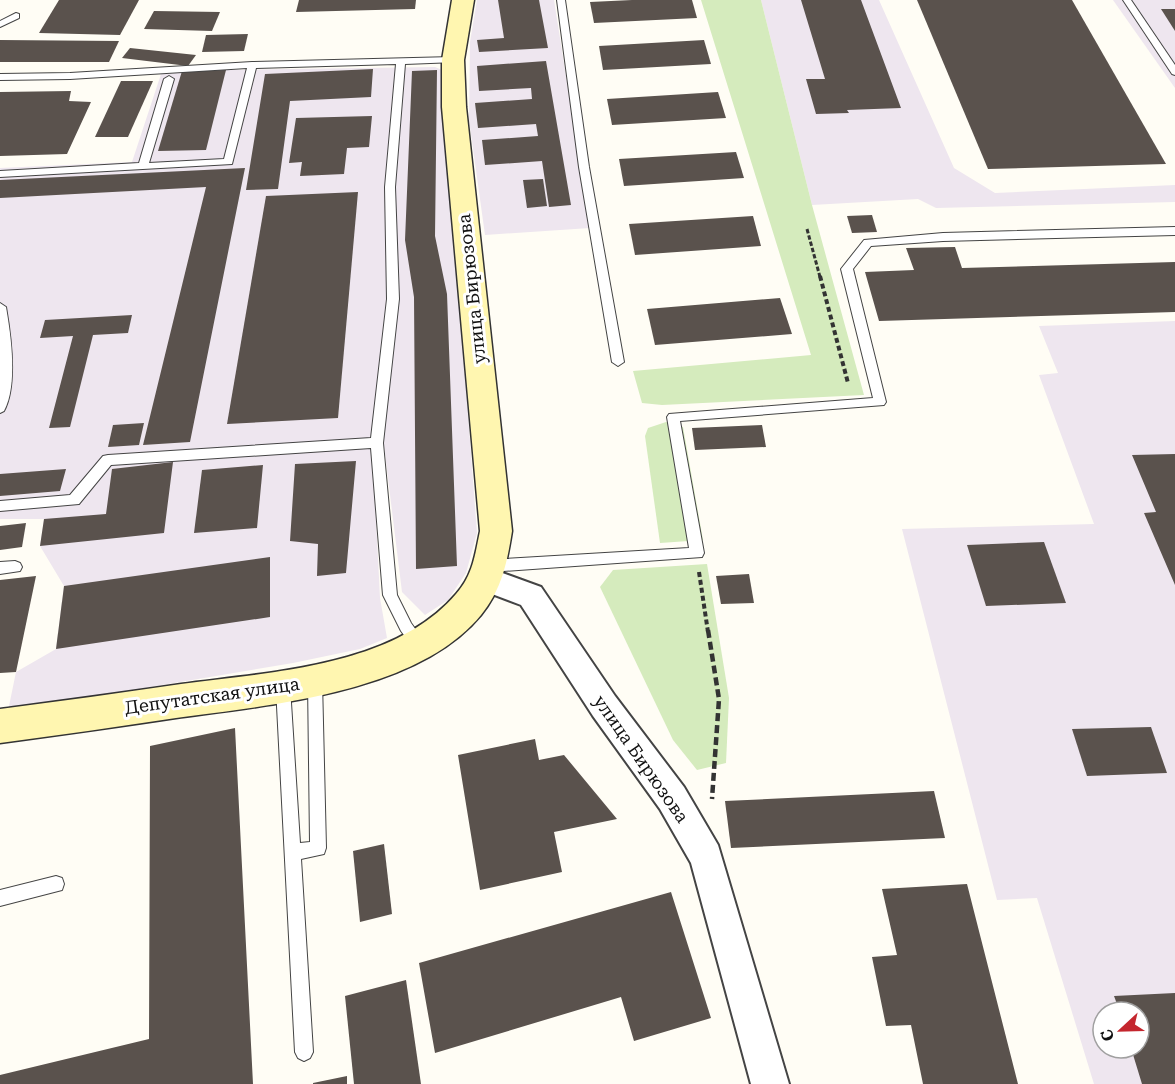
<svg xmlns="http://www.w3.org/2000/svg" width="1175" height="1084" viewBox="0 0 1175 1084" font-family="'Roboto Serif',serif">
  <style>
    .industrial { fill: #eee6ef; fill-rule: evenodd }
    .green { fill: #d5ebbd }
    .building { fill: #5a524d }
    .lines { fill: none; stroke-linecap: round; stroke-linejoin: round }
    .service-casing { stroke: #444; stroke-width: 2 }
    .minor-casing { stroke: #444; stroke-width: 4 }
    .secondary-casing { stroke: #333; stroke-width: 3 }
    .path-far2 { stroke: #333; stroke-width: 3; stroke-dasharray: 4.5 2; stroke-linecap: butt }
    .path-far1 { stroke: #333; stroke-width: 4; stroke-dasharray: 5 3; stroke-linecap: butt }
    .path { stroke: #333; stroke-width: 4.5; stroke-dasharray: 8 4; stroke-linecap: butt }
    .service { fill: #fff; fill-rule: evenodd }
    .minor { fill: #fff; fill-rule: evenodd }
    .secondary { fill: #fff6b0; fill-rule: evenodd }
    .labels { text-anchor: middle; stroke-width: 6; stroke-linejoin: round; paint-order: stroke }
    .street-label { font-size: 18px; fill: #111; stroke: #fff }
  </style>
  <rect width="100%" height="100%" fill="#fffdf5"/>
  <g class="industrial">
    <polygon points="477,0 554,0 590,228 485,235 469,120 470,42"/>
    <polygon points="761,0 879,0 954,168 995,193 1175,185 1175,202 936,208 918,199 812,205"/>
    <polygon points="1113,0 1175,0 1175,88"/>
    <polygon points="435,67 442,70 477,533 466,573 448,600 425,615 402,592 383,438 372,438 380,598 387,638 360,649 293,663 8,711 16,672 56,649 64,586 40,546 44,519 0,519 0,168 132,162 161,74 226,70"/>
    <path d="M1175 321V1084H1094L1037 898 997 900 902 529 1094 524 1039 375 1058 373 1039 326ZM1103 1012H1139V1048H1103Z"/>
  </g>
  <g class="green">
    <polygon points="701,0 761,0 812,205 864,395 662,405 642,403 633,371 811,355"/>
    <polygon points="666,422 683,427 703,540 660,543 645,436 648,428"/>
    <polygon points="707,564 729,698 726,763 697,770 673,740 600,587 613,570"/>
  </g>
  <g class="building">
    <polygon points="59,0 139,0 120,35 39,33"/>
    <polygon points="299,0 416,0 415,9 296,12"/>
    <polygon points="498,0 539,0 548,48 479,52 477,40 504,38"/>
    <polygon points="632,0 692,0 697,18 594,23 590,2"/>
    <polygon points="801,0 861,0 901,108 847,110 849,113 816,114 806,79 825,79"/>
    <polygon points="917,0 1072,0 1166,164 988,169"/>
    <polygon points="1161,9 1175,9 1175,31"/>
    <polygon points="154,11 220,12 212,31 144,29"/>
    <polygon points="248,34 244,51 202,52 206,35"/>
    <polygon points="0,40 119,41 109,62 0,62"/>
    <polygon points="704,40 711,64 603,70 599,46"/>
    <polygon points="130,48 196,55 188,66 122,58"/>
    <polygon points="546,61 571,205 549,207 542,161 485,165 482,140 538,136 536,124 478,128 475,103 532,99 531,88 479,91 477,66"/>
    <polygon points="373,69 371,97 290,101 278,189 246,190 265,74"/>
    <polygon points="226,70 206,150 158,151 182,71"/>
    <polygon points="437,70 435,236 447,294 457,566 416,569 414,297 405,240 412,71"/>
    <polygon points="121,81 153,81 128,137 95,137"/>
    <polygon points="71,91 69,101 91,102 67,154 0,156 0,92"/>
    <polygon points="718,92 726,118 612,125 607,99"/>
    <polygon points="372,116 369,147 347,148 344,174 300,176 302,162 289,163 296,118"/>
    <polygon points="736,152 744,178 624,186 619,159"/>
    <polygon points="245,168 190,442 143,445 206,187 0,198 0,180"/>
    <polygon points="543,179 547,206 527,208 523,180"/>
    <polygon points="358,192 338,418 227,424 266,196"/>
    <polygon points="872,215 877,232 852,233 847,216"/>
    <polygon points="753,216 761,246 635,255 629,224"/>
    <polygon points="955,247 962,268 1175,262 1175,312 879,321 865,272 914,270 906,248"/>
    <polygon points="780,298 792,334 655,345 647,309"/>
    <polygon points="132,315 128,333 93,335 70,427 49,428 73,336 40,338 45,320"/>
    <polygon points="144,423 139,445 108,447 113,425"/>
    <polygon points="762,425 766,447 695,450 692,428"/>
    <polygon points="1175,454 1175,585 1144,513 1156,512 1132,455"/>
    <polygon points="356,461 346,573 317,576 318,544 290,541 295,464"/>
    <polygon points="173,462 164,533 40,546 44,519 106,514 112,469"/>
    <polygon points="263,465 257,528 194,533 202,470"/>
    <polygon points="66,469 60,491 0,496 0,474"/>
    <polygon points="26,523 22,547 0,550 0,526"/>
    <polygon points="1044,542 1066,603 986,606 967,545"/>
    <polygon points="270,557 270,617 56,649 64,586"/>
    <polygon points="749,574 754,603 721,604 716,576"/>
    <polygon points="36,576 16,672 0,673 0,580"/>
    <polygon points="1151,727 1167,773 1087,776 1072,729"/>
    <polygon points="235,728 253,1084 0,1084 0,1075 149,1039 150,746"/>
    <polygon points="535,739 539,760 564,755 617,819 554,832 562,872 480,890 458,755"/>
    <polygon points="934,791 945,838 731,848 725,801"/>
    <polygon points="384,844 392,914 360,922 353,851"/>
    <polygon points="967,884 1018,1084 923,1084 911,1025 886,1026 872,957 897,955 882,889"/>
    <polygon points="671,892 711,1018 634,1041 621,997 435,1053 419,963"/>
    <polygon points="406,980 421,1084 354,1084 345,996"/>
    <polygon points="1175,993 1175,1084 1142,1084 1131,1048 1139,1048 1139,1012 1120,1012 1114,996"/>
    <polygon points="347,1076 347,1084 313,1084 313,1083"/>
  </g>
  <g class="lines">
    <g class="service-casing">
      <g id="service">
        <polygon points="557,0 565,0 589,167 624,362 618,366 612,362 579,167"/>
        <polygon points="1123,0 1131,0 1175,65 1175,75 1172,74"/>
        <polygon points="16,13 19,14 19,18 0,27 0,21"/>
        <polygon points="453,57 456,58 456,62 405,64 395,187 399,299 383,443 397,595 411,623 426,644 424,649 419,650 414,649 401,631 383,595 371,448 111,465 79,504 0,511 0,501 70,495 103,456 108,455 371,438 387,299 385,187 396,64 256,68 232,164 0,177 0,171 139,163 164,79 169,76 174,79 149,163 224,159 247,68 70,79 0,80 0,74 70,73 252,62"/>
        <polygon points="1175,227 1175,235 943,241 871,246 853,269 886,402 884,405 680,421 704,553 702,557 489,572 484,570 482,566 484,562 489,560 689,548 667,417 669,414 873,398 841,269 864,240 943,233"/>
        <path d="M0 303 6 307C11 336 18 385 4 411L0 413Z"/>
        <polygon points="15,561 20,563 22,567 20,571 0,574 0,562"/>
        <polygon points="315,674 320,676 322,681 326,848 324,854 301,859 313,1052 310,1058 304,1061 298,1058 295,1052 276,687 278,682 283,680 288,682 290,687 300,843 310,842 308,681 310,676"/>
        <polygon points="56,876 62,878 64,884 62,890 0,906 0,890"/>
      </g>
    </g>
    <g class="minor-casing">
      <polygon id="minor" points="486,567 541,587 615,696 684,787 718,845 789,1084 751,1084 691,863 660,809 593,716 521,605 476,588 471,579 476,570"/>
    </g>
    <g class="secondary-casing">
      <path id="secondary" d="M452 0H474L464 60 466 107 512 531C507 563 502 589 481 615 417 693 270 705 176 718 117 727 59 735 0 743V709C60 701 121 693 181 684 269 672 394 667 456 594 473 575 475 555 480 531L442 107V60Z"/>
    </g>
    <polyline class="path-far2" points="807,229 820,277"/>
    <g class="path-far1">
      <polyline points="820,276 848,383"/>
      <polyline points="699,572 708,632"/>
    </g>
    <polyline class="path" points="708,630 719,699 712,799"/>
    <use href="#service" class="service"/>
    <use href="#minor" class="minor"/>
    <use href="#secondary" class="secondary"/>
  </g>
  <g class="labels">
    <g class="street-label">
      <text transform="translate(472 289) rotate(-96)" y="6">улица Бирюзова</text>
      <text transform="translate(212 696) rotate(-8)" y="6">Депутатская улица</text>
      <text transform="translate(641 759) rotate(55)" y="6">улица Бирюзова</text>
    </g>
  </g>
  <g transform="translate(1121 1030) rotate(248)"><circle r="28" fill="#ffffff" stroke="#a0a0a0" stroke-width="1.5"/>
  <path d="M0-4.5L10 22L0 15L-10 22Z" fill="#c4262e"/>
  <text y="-9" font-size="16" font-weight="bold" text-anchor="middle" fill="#111111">С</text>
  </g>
</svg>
